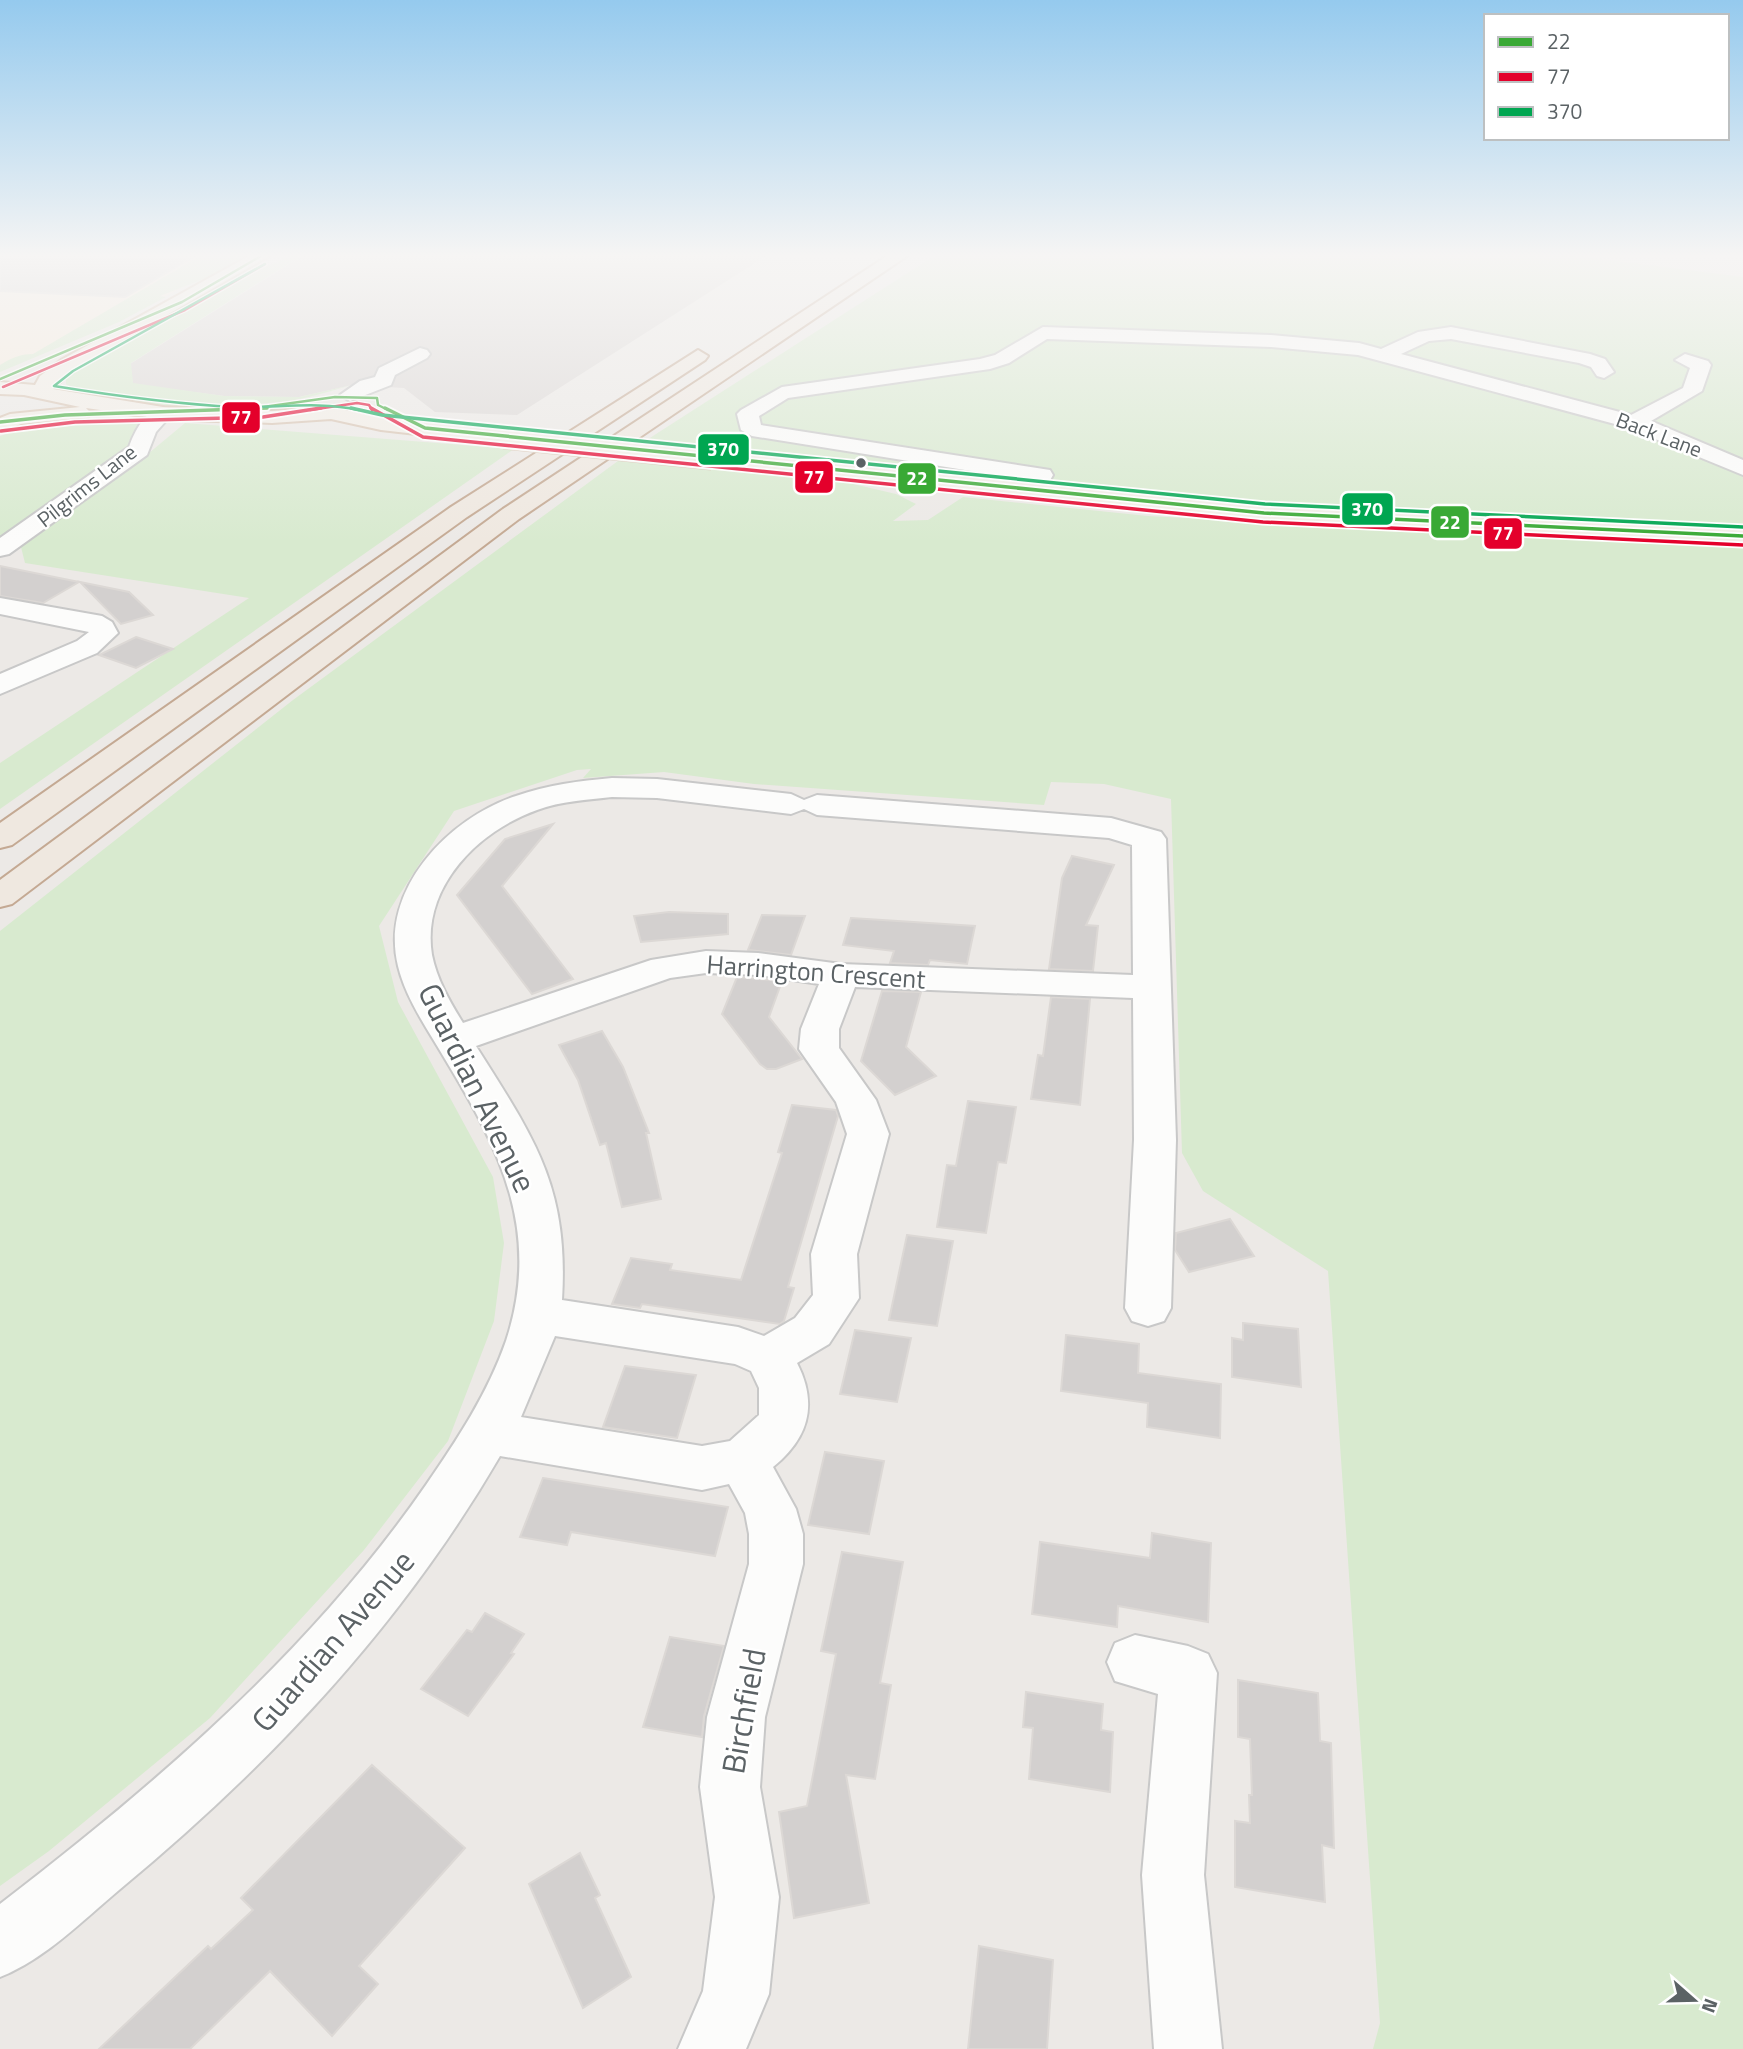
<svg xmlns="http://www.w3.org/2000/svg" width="1743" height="2049" viewBox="0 0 1743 2049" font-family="'Titillium Web',sans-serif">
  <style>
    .commercial { fill: #f6ebde }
    .industrial { fill: #dcd8d6 }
    .green { fill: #d8eacf }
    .building { fill: #d3d0cf; stroke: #dcd8d5; stroke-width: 2 }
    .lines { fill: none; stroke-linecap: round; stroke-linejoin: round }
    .minor-casing { stroke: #c8c8c8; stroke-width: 4 }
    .major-casing { stroke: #d7c3b1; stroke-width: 4 }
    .highway-casing { stroke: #c4a993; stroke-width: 4 }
    .minor { fill: #fcfcfb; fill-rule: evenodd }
    .major { fill: #f3eee7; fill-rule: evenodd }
    .highway { fill: #efe8e0; fill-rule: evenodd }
    .major-bridge-casing { stroke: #d7c3b1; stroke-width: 25; stroke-linecap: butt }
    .major-bridge { stroke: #f3eee7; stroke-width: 24 }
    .bus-1-far1-casing { stroke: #fff; stroke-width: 5 }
    .bus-1-casing { stroke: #fff; stroke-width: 7 }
    .bus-2-far1-casing { stroke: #fff; stroke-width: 5 }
    .bus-2-casing { stroke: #fff; stroke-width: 7 }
    .bus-3-far1-casing { stroke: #fff; stroke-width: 5 }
    .bus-3-casing { stroke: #fff; stroke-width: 7 }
    .bus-1-far1 { stroke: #39a935; stroke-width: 2.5 }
    .bus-1 { stroke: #39a935; stroke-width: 3.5 }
    .bus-2-far1 { stroke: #e4002b; stroke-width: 2.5 }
    .bus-2 { stroke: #e4002b; stroke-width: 3.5 }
    .bus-3-far1 { stroke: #00a651; stroke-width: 2.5 }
    .bus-3 { stroke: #00a651; stroke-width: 3.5 }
    .bus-dot { fill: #5b6265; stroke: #fff; stroke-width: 2.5 }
    .labels { text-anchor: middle; stroke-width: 5; stroke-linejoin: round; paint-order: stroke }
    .far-street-label { font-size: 21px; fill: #5b6265; stroke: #fff }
    .street-label { font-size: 26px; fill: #5b6265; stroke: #fff }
    .near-street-label { font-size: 32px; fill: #5b6265; stroke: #fff }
    .line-badge { stroke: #fff; stroke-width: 2.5 }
    .badge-label { font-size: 19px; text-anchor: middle; font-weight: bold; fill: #fff }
  </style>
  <rect width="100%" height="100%" fill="#ece9e6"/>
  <polygon class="commercial" points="0,256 238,256 119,322 0,371"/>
  <polygon class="industrial" points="302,256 766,256 517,415 435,412 404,388 352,385 299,397 224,396 133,384 130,364"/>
  <g class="green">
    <path d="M200 256H243L211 276 160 296 166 297 119 322 0 372V365C12 358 19 354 33 354Z"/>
    <path d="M290 256H301L131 363 133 383 224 396 299 397 352 385C333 390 313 397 294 400 250 407 97 416 66 384V377L63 376 84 362 244 276Z"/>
    <polygon points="934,256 1577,256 1743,277 1743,544 1270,505 642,443"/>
    <polygon points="136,418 145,422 127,451 0,540 0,436 50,421"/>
    <polygon points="185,423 514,449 0,809 0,763 249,598 25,563 21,547 131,468"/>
    <polygon points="622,458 836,480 896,494 916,504 893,521 928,520 963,497 1148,516 1743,547 1743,2049 1373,2049 1380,2023 1328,1271 1203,1191 1182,1153 1171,799 1104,784 1051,782 1044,805 754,784 664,772 583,778 591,769 577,770 454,811 379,926 398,1002 493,1177 504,1243 494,1321 448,1441 364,1550 210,1718 49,1851 0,1886 0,931 293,700"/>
  </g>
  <g class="building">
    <polygon points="0,256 195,256 125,297 0,291"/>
    <polygon points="0,566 79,582 43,603 0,596"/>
    <polygon points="80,582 129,592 153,615 121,624"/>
    <polygon points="136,637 173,649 136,668 99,655"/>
    <polygon points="553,824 502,886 573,979 532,994 457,895 505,839"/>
    <polygon points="1072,856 1114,865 1086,925 1098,926 1093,971 1049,969 1062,878"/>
    <polygon points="669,912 728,914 728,934 641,942 634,916"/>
    <polygon points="762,915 805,916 791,955 748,950"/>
    <polygon points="851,918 975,926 967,964 930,960 928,965 890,963 894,951 843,945"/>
    <polygon points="737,977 782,981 769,1017 802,1059 776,1069 767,1069 760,1064 722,1014"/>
    <polygon points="882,991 921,992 906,1047 936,1076 895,1095 861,1061"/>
    <polygon points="1051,997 1090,999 1080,1105 1031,1099 1038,1055 1043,1056"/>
    <polygon points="602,1031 623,1067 649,1133 646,1133 661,1199 622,1207 606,1143 600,1145 578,1080 559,1045"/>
    <polygon points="968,1101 1016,1107 1006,1163 998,1162 986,1233 937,1227 947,1165 956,1166"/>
    <polygon points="792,1105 836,1110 838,1116 788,1287 794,1288 784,1321 780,1324 642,1304 640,1308 612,1304 631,1258 672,1264 670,1270 741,1280 782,1153 778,1152"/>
    <polygon points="1230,1219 1254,1256 1189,1272 1175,1250 1176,1233"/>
    <polygon points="907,1235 953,1241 937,1326 889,1320"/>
    <polygon points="1243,1323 1298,1329 1301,1387 1232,1377 1232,1338 1243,1340"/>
    <polygon points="855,1330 911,1338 897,1402 840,1394"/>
    <polygon points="1066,1335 1139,1344 1138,1373 1221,1384 1220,1438 1147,1427 1148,1403 1061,1391"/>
    <polygon points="625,1366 696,1375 677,1438 603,1427"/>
    <polygon points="825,1452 884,1461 869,1534 808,1525"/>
    <polygon points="543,1478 728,1507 715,1556 571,1532 567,1545 520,1537"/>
    <polygon points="1152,1533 1211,1543 1208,1622 1118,1606 1117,1627 1032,1614 1040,1542 1150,1558"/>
    <polygon points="842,1552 903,1562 880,1683 891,1685 875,1779 846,1775 869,1903 794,1918 779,1812 807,1806 836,1654 821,1651"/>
    <polygon points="485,1613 524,1634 511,1653 514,1654 468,1716 421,1689 467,1630 472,1632"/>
    <polygon points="670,1637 724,1646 704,1716 702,1737 643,1727"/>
    <polygon points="1238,1680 1318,1693 1320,1741 1331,1743 1332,1780 1334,1848 1322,1845 1325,1902 1235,1887 1235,1821 1250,1823 1249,1795 1252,1795 1250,1739 1238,1737"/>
    <polygon points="1026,1692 1103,1704 1101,1730 1113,1732 1110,1792 1029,1779 1033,1728 1023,1727"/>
    <polygon points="372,1765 465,1848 359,1966 378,1984 332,2036 270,1971 190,2049 99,2049 208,1946 211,1949 253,1910 241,1898"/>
    <polygon points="580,1853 600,1895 595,1898 631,1977 583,2008 529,1884"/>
    <polygon points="979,1946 1053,1960 1047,2049 968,2049"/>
  </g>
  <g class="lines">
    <g class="minor-casing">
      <g id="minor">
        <polygon points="1043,327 1271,335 1359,343 1381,349 1418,332 1451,327 1590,354 1605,359 1614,372 1604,378 1597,376 1591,367 1579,363 1451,339 1429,341 1401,354 1631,415 1683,388 1690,368 1675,360 1685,354 1708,361 1711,365 1702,391 1651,421 1743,460 1743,475 1626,427 1358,355 1271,347 1047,339 1009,363 990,369 788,398 759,416 761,425 1050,470 1053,475 1041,496 1025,496 1021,491 1028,480 752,436 741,430 737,414 741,410 782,387 980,359 995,355"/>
        <polygon points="420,348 427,350 430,354 427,358 395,375 391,385 350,401 340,395 360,381 375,377 379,368"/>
        <path d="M163 407 173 413 156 432 147 455 9 554 0 556V538L129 447C135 430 145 411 163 407Z"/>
        <polygon points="0,598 102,616 112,622 118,633 97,653 0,694 0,674 77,641 89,632 0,614"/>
        <path d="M612 778 657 779 791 794 804 800 817 795 1111 818 1161 832 1166 839 1176 1140 1171 1308 1164 1321 1148 1326 1132 1321 1125 1308 1134 1140 1133 998 855 987 839 1029V1048L876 1100 889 1134 857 1254 859 1298 829 1344 797 1363C818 1404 809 1438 773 1467L796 1509 803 1534V1564L765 1717 760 1787 779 1897 769 1994 746 2049H678L703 1991 715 1897 700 1787 707 1717 749 1564V1534L745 1513 729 1484 702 1490 500 1456C401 1626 270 1765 119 1890 82 1921 45 1959 0 1977V1904C159 1782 311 1651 426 1485 457 1440 488 1393 506 1341 542 1232 500 1150 445 1059 428 1030 406 999 398 966 379 890 449 818 516 796 547 785 579 781 612 778ZM612 797 657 798 791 814 804 809 817 815 1109 838 1132 845 1133 975 841 964 758 953 706 951 651 960 463 1023C450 1002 437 980 432 955 421 887 478 831 537 810 561 801 587 800 612 797ZM706 973 758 975 819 984 801 1029 799 1049 836 1102 847 1134 811 1254 813 1295 795 1318 764 1336 738 1327 562 1300C569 1186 534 1138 476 1046L670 978ZM555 1336 735 1364 751 1371 759 1388V1415L730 1441 702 1446 521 1417Z"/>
        <polygon points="1135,1635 1188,1646 1208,1654 1217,1673 1204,1875 1222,2049 1154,2049 1142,1875 1158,1694 1115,1681 1107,1662 1115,1643"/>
      </g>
    </g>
    <g class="major-casing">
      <g id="major">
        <polygon points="249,256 269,256 75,368 53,389 163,407 272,411 331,407 381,418 504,430 512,432 515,437 512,442 504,444 381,430 331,419 272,423 163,419 86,408 91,413 88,417 21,424 0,432 0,418 10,414 80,407 24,395 0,394 0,382 35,385 40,376 61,360"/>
        <polygon points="712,451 1264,506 1743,529 1743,543 1264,520 704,463 701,458 704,453"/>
      </g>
    </g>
    <g class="highway-casing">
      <g id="highway">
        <polygon points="887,256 907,256 519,519 12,904 0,907 0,880 503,509"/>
        <polygon points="698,350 708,356 705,360 467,517 12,845 0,848 0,823 451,507"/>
      </g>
    </g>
    <use href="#minor" class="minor"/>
    <use href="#major" class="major"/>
    <use href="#highway" class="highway"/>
    <g class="major-bridge-casing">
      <polyline id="major-bridge" points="504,437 712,458"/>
    </g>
    <use href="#major-bridge" class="major-bridge"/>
    <g class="bus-1-far1-casing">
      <g id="bus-1-far1">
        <polyline points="0,379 182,302 261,256"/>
        <polyline points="241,410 335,397 377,398 378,405 388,410"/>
      </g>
    </g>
    <g class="bus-1-casing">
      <g id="bus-1">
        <polyline points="385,408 425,428 1264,513 1743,536"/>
        <polyline points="0,422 65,415 267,408"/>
      </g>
    </g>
    <g class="bus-2-far1-casing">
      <g id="bus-2-far1">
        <polyline points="3,387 185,310 265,264"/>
        <polyline points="310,410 357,403 369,405 372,410"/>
      </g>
    </g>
    <g class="bus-2-casing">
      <g id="bus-2">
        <polyline points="371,408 423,437 1263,522 1743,545"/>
        <polyline points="1,431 75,422 263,417 321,408"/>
      </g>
    </g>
    <g class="bus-3-far1-casing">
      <path id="bus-3-far1" d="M265 264 73 371 54 386C116 396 173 404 236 407 277 408 319 401 359 410"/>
    </g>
    <g class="bus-3-casing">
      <polyline id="bus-3" points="351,408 382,415 1265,504 1743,527"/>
    </g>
    <use href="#bus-1-far1" class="bus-1-far1"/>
    <use href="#bus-1" class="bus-1"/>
    <use href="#bus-2-far1" class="bus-2-far1"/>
    <use href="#bus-2" class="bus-2"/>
    <use href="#bus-3-far1" class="bus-3-far1"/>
    <use href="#bus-3" class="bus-3"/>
  </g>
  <linearGradient id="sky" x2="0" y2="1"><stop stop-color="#95caee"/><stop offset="0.47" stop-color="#f6f5f4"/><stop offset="1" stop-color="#f6f5f4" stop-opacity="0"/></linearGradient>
  <rect width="1743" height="543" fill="url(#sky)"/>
  <circle class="bus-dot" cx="861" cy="463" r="6"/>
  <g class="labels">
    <g class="far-street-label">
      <text transform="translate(1659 435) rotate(21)" y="7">Back Lane</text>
      <text transform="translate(87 486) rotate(-38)" y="7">Pilgrims Lane</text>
    </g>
    <g class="street-label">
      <text transform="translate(816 972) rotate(4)" y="9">Harrington Crescent</text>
    </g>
    <g class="near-street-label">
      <text transform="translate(477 1088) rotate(64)" y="11">Guardian Avenue</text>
      <text transform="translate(333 1641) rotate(-49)" y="11">Guardian Avenue</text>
      <text transform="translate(744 1711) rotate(-80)" y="11">Birchfield</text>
    </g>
  </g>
  <g class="line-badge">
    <rect x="221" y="401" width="40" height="33" rx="7" fill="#e4002b"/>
    <rect x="697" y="433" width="53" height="33" rx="7" fill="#00a651"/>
    <rect x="794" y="460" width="40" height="34" rx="7" fill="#e4002b"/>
    <rect x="897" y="462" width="40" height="33" rx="7" fill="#39a935"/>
    <rect x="1341" y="492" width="53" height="34" rx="7" fill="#00a651"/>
    <rect x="1430" y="505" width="40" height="34" rx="7" fill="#39a935"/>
    <rect x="1483" y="517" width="40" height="33" rx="7" fill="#e4002b"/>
  </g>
  <g class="badge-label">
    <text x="241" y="424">77</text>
    <text x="723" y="456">370</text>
    <text x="814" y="484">77</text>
    <text x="917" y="485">22</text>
    <text x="1367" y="516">370</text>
    <text x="1450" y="529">22</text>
    <text x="1503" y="540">77</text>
  </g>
  <rect x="1484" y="14" width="245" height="126" fill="#ffffff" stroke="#bdc0c1" stroke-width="2"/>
  <rect x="1498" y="37" width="35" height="10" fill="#39a935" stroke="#bdc0c1" stroke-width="2"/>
  <text x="1547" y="49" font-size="21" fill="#5b6265">22</text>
  <rect x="1498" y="72" width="35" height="10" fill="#e4002b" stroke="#bdc0c1" stroke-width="2"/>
  <text x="1547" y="84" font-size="21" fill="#5b6265">77</text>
  <rect x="1498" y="107" width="35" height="10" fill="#00a651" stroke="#bdc0c1" stroke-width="2"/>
  <text x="1547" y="119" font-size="21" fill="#5b6265">370</text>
  <g transform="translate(1694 2000) rotate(110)" stroke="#ffffff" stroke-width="5" paint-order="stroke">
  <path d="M0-5L12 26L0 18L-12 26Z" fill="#5b6265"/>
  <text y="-10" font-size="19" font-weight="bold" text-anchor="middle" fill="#5b6265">N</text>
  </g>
</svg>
